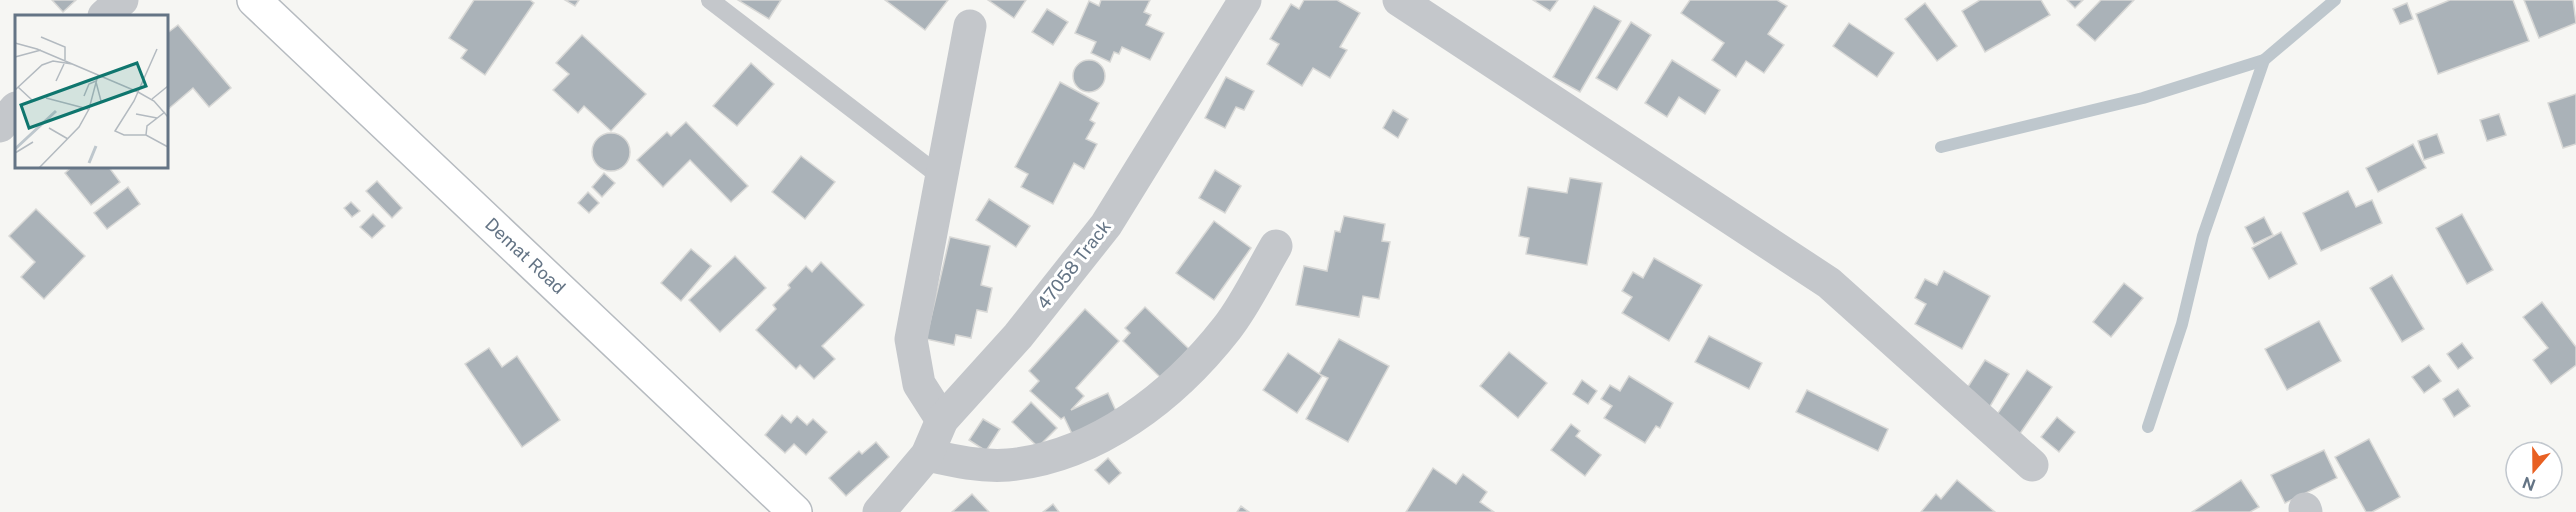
<svg xmlns="http://www.w3.org/2000/svg" width="2576" height="512" viewBox="0 0 2576 512" font-family="'Public Sans',sans-serif">
  <style>
    .lines { fill: none; stroke-linecap: round; stroke-linejoin: round }
    .stream { stroke: #bec7cd; stroke-width: 12 }
    .building { fill: #aab2b8; stroke: #d8d8d6; stroke-width: 1.5 }
    .secondary-casing { stroke: #b6bbc0; stroke-width: 36 }
    .lane { stroke: #c4c7cb; stroke-width: 18 }
    .street { stroke: #c4c7cb; stroke-width: 33 }
    .secondary { stroke: #fff; stroke-width: 33 }
    .labels { text-anchor: middle; stroke-width: 6; stroke-linejoin: round; paint-order: stroke }
    .street-label { font-size: 18px; fill: #647485; stroke: #fff }
    .inset-river { fill: none; stroke: #bec7cd; stroke-width: 3 }
    .inset-road { fill: none; stroke: #b3bac0; stroke-width: 1.5 }
    .view { fill: #0f766e; fill-opacity: 0.15; stroke: #0f766e; stroke-width: 3 }
    .inset-edge { fill: none; stroke: #647485; stroke-width: 3 }
  </style>
  <rect width="100%" height="100%" fill="#f6f6f3"/>
  <g class="lines">
    <g class="stream">
      <polyline points="1941,147 2143,98 2264,60 2335,0"/>
      <polyline points="2148,427 2182,324 2203,236 2264,60"/>
    </g>
  </g>
  <g class="building">
    <polygon points="52,0 76,0 63,12"/>
    <polygon points="474,0 530,0 534,3 485,75 461,58 467,50 449,38"/>
    <polygon points="565,0 579,0 575,6"/>
    <polygon points="738,0 781,0 769,19"/>
    <polygon points="885,0 948,0 925,30"/>
    <polygon points="988,0 1026,0 1014,18"/>
    <polygon points="1101,0 1150,0 1144,12 1151,15 1146,25 1164,33 1150,60 1122,47 1119,54 1114,52 1110,62 1091,53 1096,42 1075,33 1089,1 1099,6"/>
    <polygon points="1304,0 1337,0 1360,13 1340,47 1347,50 1330,78 1313,68 1302,86 1267,64 1279,44 1270,39 1291,4 1299,9"/>
    <polygon points="1533,0 1558,0 1550,11"/>
    <polygon points="1690,0 1777,0 1787,6 1768,34 1784,45 1764,73 1746,61 1736,77 1712,60 1724,43 1681,13"/>
    <polygon points="1980,0 2041,0 2050,15 1985,52 1962,11"/>
    <polygon points="2067,0 2083,0 2075,8"/>
    <polygon points="2101,0 2134,0 2095,41 2077,25"/>
    <polygon points="2450,0 2513,0 2529,41 2438,74 2416,14"/>
    <polygon points="2524,0 2573,0 2576,23 2539,38"/>
    <polygon points="1925,3 1957,46 1937,61 1905,19"/>
    <polygon points="2407,3 2413,19 2400,24 2393,9"/>
    <polygon points="1594,6 1621,21 1580,92 1553,77"/>
    <polygon points="1047,9 1068,22 1053,45 1032,32"/>
    <polygon points="1631,22 1651,35 1617,90 1596,78"/>
    <polygon points="1849,23 1894,53 1877,77 1833,46"/>
    <polygon points="178,25 231,88 209,107 193,88 166,111 166,34"/>
    <polygon points="582,35 646,94 611,131 584,106 578,113 553,90 569,74 556,63"/>
    <circle cx="1089" cy="76" r="16"/>
    <polygon points="1672,60 1720,90 1705,114 1679,97 1667,117 1645,103"/>
    <polygon points="751,63 774,84 737,126 713,106"/>
    <polygon points="1226,77 1254,91 1244,110 1236,107 1225,128 1205,118"/>
    <polygon points="1060,82 1099,103 1090,120 1095,123 1086,139 1097,144 1084,169 1074,163 1053,204 1021,187 1028,174 1015,167"/>
    <polygon points="2576,94 2576,144 2563,148 2548,103"/>
    <polygon points="1393,110 1408,119 1398,138 1383,128"/>
    <polygon points="2499,114 2506,135 2487,141 2480,120"/>
    <polygon points="686,122 748,186 731,202 690,160 663,187 637,160 667,132 671,136"/>
    <circle cx="611" cy="152" r="19"/>
    <polygon points="2437,134 2444,153 2424,160 2418,141"/>
    <polygon points="2413,144 2426,168 2378,192 2366,168"/>
    <polygon points="801,156 835,182 805,219 772,192"/>
    <polygon points="73,166 108,166 120,182 91,205 65,173"/>
    <polygon points="1215,170 1241,186 1225,213 1199,198"/>
    <polygon points="604,173 615,183 602,197 592,187"/>
    <polygon points="1570,178 1602,183 1587,265 1526,254 1529,238 1519,236 1528,187 1567,193"/>
    <polygon points="377,181 402,208 392,218 366,191"/>
    <polygon points="128,187 140,204 107,229 94,213"/>
    <polygon points="2348,191 2356,207 2372,200 2382,223 2321,251 2303,213"/>
    <polygon points="588,192 599,203 589,213 578,203"/>
    <polygon points="989,199 1030,226 1016,247 976,220"/>
    <polygon points="351,202 360,211 352,217 344,208"/>
    <polygon points="36,209 85,256 44,299 21,277 35,262 9,236"/>
    <polygon points="373,214 385,226 372,238 360,227"/>
    <polygon points="2462,214 2493,270 2467,284 2436,228"/>
    <polygon points="1344,216 1385,224 1382,241 1390,242 1379,299 1363,296 1359,317 1296,305 1304,266 1327,271 1335,231 1340,232"/>
    <polygon points="2264,217 2273,235 2254,244 2245,227"/>
    <polygon points="1214,221 1251,248 1214,300 1176,273"/>
    <polygon points="2281,232 2297,264 2269,279 2252,248"/>
    <polygon points="950,237 990,246 981,285 992,288 987,312 977,310 971,338 956,335 954,345 926,339"/>
    <polygon points="691,249 711,266 681,301 661,283"/>
    <polygon points="735,256 766,288 720,332 689,300"/>
    <polygon points="1654,258 1702,285 1669,341 1622,313 1632,297 1622,291 1633,272 1643,278"/>
    <polygon points="821,262 864,305 822,346 835,359 814,379 800,365 796,369 756,330 776,309 773,305 790,288 788,285 806,266 812,272"/>
    <polygon points="1944,271 1990,296 1962,349 1915,324 1926,304 1915,298 1925,279 1937,285"/>
    <polygon points="2392,275 2424,329 2402,342 2370,288"/>
    <polygon points="2124,283 2143,298 2111,337 2093,322"/>
    <polygon points="2542,302 2576,347 2576,365 2551,384 2533,360 2548,348 2523,317"/>
    <polygon points="1145,307 1189,349 1161,378 1123,341 1130,333 1125,328"/>
    <polygon points="1085,309 1119,341 1076,388 1084,396 1071,410 1108,393 1119,418 1074,438 1064,417 1061,419 1030,391 1039,381 1029,371"/>
    <polygon points="2319,321 2341,361 2287,390 2265,349"/>
    <polygon points="1709,336 1762,363 1749,389 1695,362"/>
    <polygon points="1339,339 1389,366 1348,442 1306,419 1328,378 1319,374"/>
    <polygon points="2462,343 2473,358 2458,369 2447,354"/>
    <polygon points="489,348 502,367 517,356 560,420 522,447 465,364"/>
    <polygon points="1509,352 1547,383 1518,418 1480,386"/>
    <polygon points="1288,353 1322,376 1297,413 1263,390"/>
    <polygon points="1985,360 2009,374 1989,408 1964,393"/>
    <polygon points="2429,365 2441,381 2424,393 2412,377"/>
    <polygon points="2027,370 2052,387 2019,435 1994,419"/>
    <polygon points="1629,376 1673,403 1660,428 1656,426 1645,443 1604,418 1612,406 1601,399 1610,385 1620,391"/>
    <polygon points="1582,380 1597,391 1588,404 1573,394"/>
    <polygon points="2458,389 2470,406 2454,417 2443,399"/>
    <polygon points="1807,390 1888,429 1878,451 1796,412"/>
    <polygon points="1031,402 1057,428 1038,447 1012,422"/>
    <polygon points="782,415 791,423 797,416 807,425 813,419 827,432 806,455 794,444 785,453 765,435"/>
    <polygon points="2057,417 2075,432 2059,452 2041,437"/>
    <polygon points="983,419 1000,429 986,451 969,440"/>
    <polygon points="1571,424 1580,431 1576,436 1601,455 1585,476 1551,450"/>
    <polygon points="2369,439 2400,497 2372,512 2366,512 2335,457"/>
    <polygon points="876,442 889,457 846,496 829,478 859,451 862,454"/>
    <polygon points="2324,450 2337,478 2285,503 2271,475"/>
    <polygon points="1108,458 1121,473 1109,484 1095,470"/>
    <polygon points="1433,468 1456,484 1463,474 1487,492 1480,502 1494,512 1406,512"/>
    <polygon points="1957,480 1995,512 1921,512 1936,494 1941,499"/>
    <polygon points="2241,480 2259,507 2250,512 2192,512"/>
    <polygon points="972,494 989,512 952,512"/>
    <polygon points="1053,504 1059,512 1043,512"/>
    <polygon points="1241,506 1249,512 1237,512"/>
  </g>
  <g class="lines">
    <g class="secondary-casing">
      <polyline id="secondary" points="254,0 795,512"/>
    </g>
    <polyline class="lane" points="710,0 941,177"/>
    <g class="street">
      <polyline points="1399,0 1829,283 2032,465"/>
      <polyline points="104,16 122,0"/>
      <polyline points="0,126 16,108"/>
      <polyline points="942,420 919,384 911,339 970,26"/>
      <path d="M927 455C954 461 980 467 1008 465 1096 457 1174 396 1227 328 1246 304 1260 273 1276 246"/>
      <polyline points="2305,509 2306,512"/>
      <polyline points="879,512 927,455 942,420 1018,336 1106,225 1245,0"/>
    </g>
    <use href="#secondary" class="secondary"/>
  </g>
  <g class="labels">
    <g class="street-label">
      <text transform="translate(525 256) rotate(43)" y="6">Demat Road</text>
      <text transform="translate(1074 265) rotate(-52)" y="6">47058 Track</text>
    </g>
  </g>
  <g transform="translate(15 15)">
    <rect width="153" height="153" fill="#f6f6f3"/>
    <path class="inset-river" d="M0 134 41 96M74 148 81 131"/>
    <path class="inset-road" d="M26 22 50 32V45M0 28 22 34 123 77 139 86 153 102M142 34 119 86 100 116 109 120H131L153 132M0 42 26 35M41 66 49 49M81 67 86 86M3 72 18 86M0 75 27 50 38 46 57 49M69 81 74 69 81 66M31 83 73 94M137 84 153 71M121 99 142 103M34 113 53 124M131 120 132 111 150 97M0 138 18 127M24 153 64 112 74 94 83 60"/>
    <path class="view" d="M122 48 131 71 14 113 6 90Z"/>
    <rect width="153" height="153" class="inset-edge"/>
  </g>
  <g transform="translate(2534 470) rotate(200)"><circle r="28" fill="#ffffff" stroke="#c1c7ce" stroke-width="1.5"/>
  <path d="M0-4.5L10 22L0 15L-10 22Z" fill="#e86022"/>
  <text y="-9" font-size="16" font-weight="bold" text-anchor="middle" fill="#647485">N</text>
  </g>
</svg>
